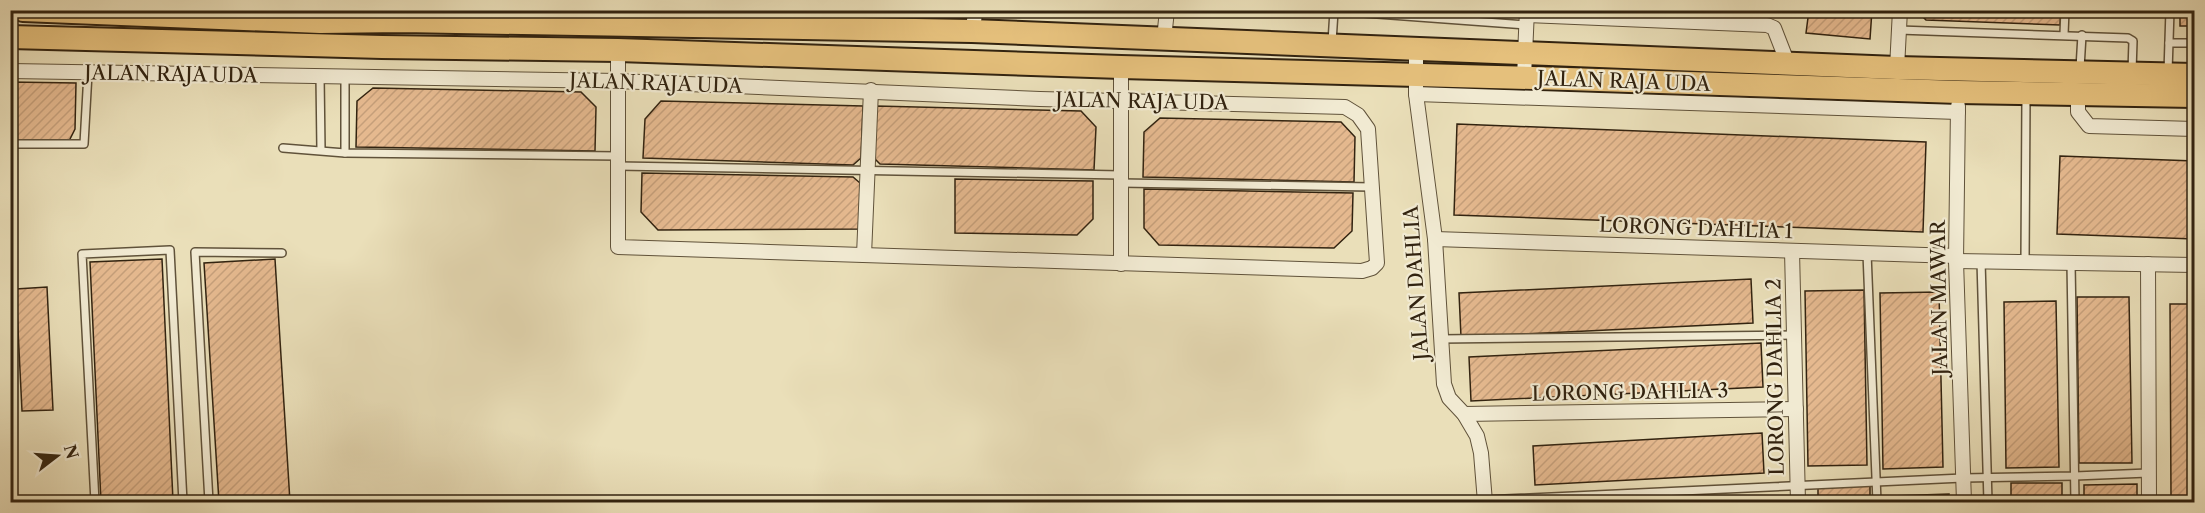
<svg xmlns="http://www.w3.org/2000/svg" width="2205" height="513" viewBox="0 0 2205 513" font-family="'Libre Caslon Text',serif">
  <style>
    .building { fill: url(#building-hatch); stroke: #322310; stroke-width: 1.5 }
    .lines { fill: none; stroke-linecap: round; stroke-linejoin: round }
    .service-casing { stroke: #60523a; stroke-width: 10 }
    .minor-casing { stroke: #60523a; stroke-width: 16 }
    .primary-casing { stroke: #322310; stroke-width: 26 }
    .service { stroke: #f1ead2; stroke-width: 7 }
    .minor { stroke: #f1ead2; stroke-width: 14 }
    .primary { stroke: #e5c07c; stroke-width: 22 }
    .labels { text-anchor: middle; stroke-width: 4.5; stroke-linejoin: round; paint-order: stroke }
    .street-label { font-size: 20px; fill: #322310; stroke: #f1ead2 }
  </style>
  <defs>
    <pattern id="building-hatch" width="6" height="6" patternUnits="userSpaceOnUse" patternTransform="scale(1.5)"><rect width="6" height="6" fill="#e5b98f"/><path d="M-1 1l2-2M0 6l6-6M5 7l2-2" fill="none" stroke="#c59f7a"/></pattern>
  </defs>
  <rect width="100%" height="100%" fill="#eadfb9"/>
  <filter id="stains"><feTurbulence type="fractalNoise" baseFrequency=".00333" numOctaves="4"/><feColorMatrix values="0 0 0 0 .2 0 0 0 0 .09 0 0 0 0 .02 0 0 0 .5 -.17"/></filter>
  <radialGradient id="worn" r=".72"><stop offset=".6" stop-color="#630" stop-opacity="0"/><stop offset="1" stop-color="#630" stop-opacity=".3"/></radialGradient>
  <g class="building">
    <polygon points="1591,10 1781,10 1781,16"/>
    <polygon points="1809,10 1872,10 1870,39 1806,33"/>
    <polygon points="1916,10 2061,10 2060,25 1926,20"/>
    <rect x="2180" y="10" width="14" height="16"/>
    <polygon points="10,82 76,83 75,129 69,141 10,141"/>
    <polygon points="373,88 581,92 596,107 595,151 356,147 357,101"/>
    <polygon points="661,101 863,106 861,158 853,165 643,158 645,119"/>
    <polygon points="876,106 1081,111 1096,127 1094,170 880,164 874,158"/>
    <polygon points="1160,118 1341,122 1355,137 1354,182 1143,177 1144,132"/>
    <polygon points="1457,124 1926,142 1923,232 1454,215"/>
    <polygon points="2060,156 2194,161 2194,239 2057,234"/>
    <polygon points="642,173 853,177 860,183 861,229 658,230 641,212"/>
    <polygon points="955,179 1093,181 1093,219 1077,235 955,233"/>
    <polygon points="1144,189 1353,193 1352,231 1334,248 1159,245 1144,228"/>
    <polygon points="162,259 173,501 101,502 90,262"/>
    <polygon points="275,259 290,502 219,502 204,263"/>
    <polygon points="1751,279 1753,323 1461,337 1459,293"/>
    <polygon points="47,287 53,410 22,411 16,289"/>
    <polygon points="1864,290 1867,465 1808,466 1805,291"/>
    <polygon points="1939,292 1943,467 1883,469 1880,293"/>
    <polygon points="2077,297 2129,297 2132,463 2079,463"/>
    <polygon points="2056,301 2059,467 2006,468 2004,302"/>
    <polygon points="2170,304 2194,304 2194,497 2171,497"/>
    <polygon points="1761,343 1763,387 1471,401 1469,357"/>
    <polygon points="1762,433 1764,473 1535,485 1533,446"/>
    <rect x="2011" y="483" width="51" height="19"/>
    <polygon points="2137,484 2137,502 2084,502 2084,485"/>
    <polygon points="1870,485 1870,502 1818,502 1818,487"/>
    <polygon points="1949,494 1949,502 1890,502 1890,496"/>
  </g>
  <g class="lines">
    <g class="service-casing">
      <g id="service">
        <polyline points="1323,10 1527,25"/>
        <polyline points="1899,30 2128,38 2133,41 2132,71"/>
        <polyline points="2064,34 2065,10"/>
        <polyline points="1332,42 1334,11"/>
        <polyline points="2169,43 2194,43"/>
        <polyline points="2080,68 2082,35"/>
        <polyline points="2168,72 2170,10"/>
        <polyline points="320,76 321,150"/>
        <polyline points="345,77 345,153"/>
        <polyline points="10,144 84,144 88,73"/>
        <polyline points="283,148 345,153 618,156"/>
        <polyline points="618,166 1121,175"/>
        <polyline points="1121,183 1372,187"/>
        <polyline points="1867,253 1877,502"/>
        <polyline points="1981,261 1988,502"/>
        <polyline points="2025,262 2026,97"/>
        <polyline points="2071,263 2075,502"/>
        <polyline points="1440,339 1794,335"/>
        <polyline points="1484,500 1963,478 2075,476 2148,473"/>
        <polyline points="95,502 82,254 170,250 183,502"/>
        <polyline points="209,502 195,252 282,253"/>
      </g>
    </g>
    <g class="minor-casing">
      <g id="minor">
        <polyline points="1334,11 1334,10"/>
        <polyline points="1527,15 1767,25 1774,28 1788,64"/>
        <polyline points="972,31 976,10"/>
        <polyline points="1164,39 1167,10"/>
        <polyline points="1416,49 1416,94 1435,239 1444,384 1449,398 1464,414 1477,436 1481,453 1485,502"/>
        <polyline points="1121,67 1121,264"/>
        <polyline points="1897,68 1900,10"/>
        <path d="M10 71 618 81 1040 99 1345 107 1358 115 1368 129 1377 263 1372 268 1362 271 618 247C618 181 618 116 618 50"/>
        <polyline points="1524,77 1527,10"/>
        <polyline points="1416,94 1958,112"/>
        <polyline points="2078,94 2078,112 2089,126 2194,129"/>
        <polyline points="1958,106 1956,261 1964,502"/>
        <polyline points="1435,239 1956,256"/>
        <polyline points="1792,251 1798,502"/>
        <polyline points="864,255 871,90"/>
        <polyline points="1956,261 2194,265"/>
        <polyline points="2148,264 2149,502"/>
        <polyline points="1464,414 1796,409"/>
      </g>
    </g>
    <g class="primary-casing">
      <g id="primary">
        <polyline points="23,10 320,22 403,21 972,31 1897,68 2194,75"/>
        <polyline points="10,37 382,47 618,50 1121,67 1568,79 1958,92 2194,96"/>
      </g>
    </g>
    <use href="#service" class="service"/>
    <use href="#minor" class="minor"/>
    <use href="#primary" class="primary"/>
  </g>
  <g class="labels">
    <g class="street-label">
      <text transform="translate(171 74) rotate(1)" y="7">JALAN RAJA UDA</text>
      <text transform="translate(1624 81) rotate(2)" y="7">JALAN RAJA UDA</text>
      <text transform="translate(656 83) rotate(2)" y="7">JALAN RAJA UDA</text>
      <text transform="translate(1142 101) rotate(1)" y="7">JALAN RAJA UDA</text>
      <text transform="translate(1696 228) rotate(2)" y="7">LORONG DAHLIA 1</text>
      <text transform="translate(1416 283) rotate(-94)" y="7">JALAN DAHLIA</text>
      <text transform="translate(1939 298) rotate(-91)" y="7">JALAN MAWAR</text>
      <text transform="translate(1775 377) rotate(-91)" y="7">LORONG DAHLIA 2</text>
      <text transform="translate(1630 392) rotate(-1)" y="7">LORONG DAHLIA 3</text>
    </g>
  </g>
  <rect width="2205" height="513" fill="none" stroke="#eadfb9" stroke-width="36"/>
  <rect x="12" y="12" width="2181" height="489" fill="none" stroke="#322310" stroke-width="3"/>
  <rect x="18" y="18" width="2169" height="477" fill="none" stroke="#322310" stroke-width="1.5"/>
  <g transform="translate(57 456) rotate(73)" stroke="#f1ead2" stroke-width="4.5" paint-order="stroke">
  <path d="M0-4.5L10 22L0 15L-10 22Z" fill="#322310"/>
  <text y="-9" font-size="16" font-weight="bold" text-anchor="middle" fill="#322310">N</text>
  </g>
  <rect width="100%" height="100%" filter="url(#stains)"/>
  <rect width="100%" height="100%" fill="url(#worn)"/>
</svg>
